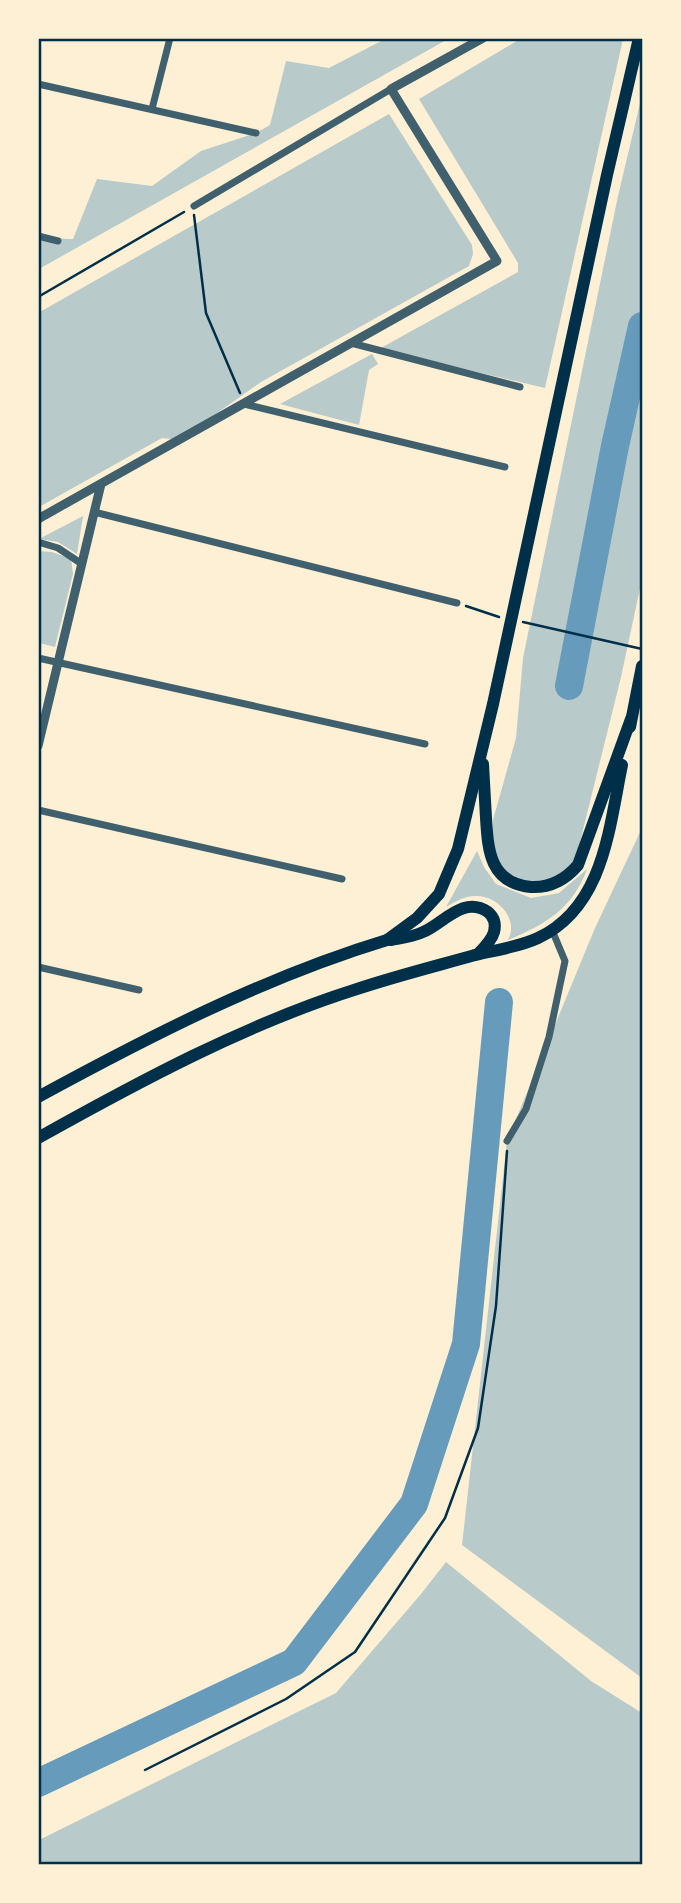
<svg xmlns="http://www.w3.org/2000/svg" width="681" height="1903" viewBox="0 0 681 1903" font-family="Rubik,sans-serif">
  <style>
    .green { fill: #b9caca }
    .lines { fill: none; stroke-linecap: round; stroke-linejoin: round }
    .river { stroke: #669bbc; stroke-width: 28 }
    .path { stroke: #003049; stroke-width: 2.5 }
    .minor { stroke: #3f606c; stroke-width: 7 }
    .tertiary { stroke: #3f606c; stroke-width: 9 }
    .primary { stroke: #003049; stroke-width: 12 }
    .trunk { stroke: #003049; stroke-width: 12 }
    .neatline { fill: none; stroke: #003049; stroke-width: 2.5 }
  </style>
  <rect width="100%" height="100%" fill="#fdf0d5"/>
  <g class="green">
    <polygon points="385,39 448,39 39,269 39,238 73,239 97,179 152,186 201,151 256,133 270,125 286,61 329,68"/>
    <polygon points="520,39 623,39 545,388 379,349 518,272 518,263 419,99"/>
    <polygon points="642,95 642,579 621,677 575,862 552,879 533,882 522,880 505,872 496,861 492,845 493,820 516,738 523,658 618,196"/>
    <polygon points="389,114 472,245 473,254 469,266 261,382 179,440 162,438 39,507 38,313"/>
    <polygon points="372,354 378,364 369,370 359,425 280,404"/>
    <polygon points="83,516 77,554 58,542 39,539"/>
    <polygon points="38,551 52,552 71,559 73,574 55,647 39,643"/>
    <polygon points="642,828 642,1678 462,1545 507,1141 595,928"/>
    <path d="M477 851 484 867 496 884 531 898 559 893 587 869C573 909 544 925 508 940 519 920 499 897 478 896 466 895 456 901 446 907Z"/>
    <polygon points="446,1562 591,1681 642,1713 642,1864 39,1864 39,1840 336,1693 421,1594"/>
  </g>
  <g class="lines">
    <g class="river">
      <polyline points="569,686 615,446 642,326"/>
      <polyline points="38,1783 294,1662 414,1504 466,1344 499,1002"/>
    </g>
    <g class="path">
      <polyline points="194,215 206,313 240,393"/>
      <polyline points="38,297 184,212"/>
      <polyline points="466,606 499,617"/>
      <polyline points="523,622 642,649"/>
      <polyline points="145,1770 286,1699 355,1652 445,1518 478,1428 496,1306 507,1151"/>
    </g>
    <g class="minor">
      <polyline points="38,84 256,133"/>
      <polyline points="152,109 170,38"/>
      <polyline points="194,206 391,89"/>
      <polyline points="38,236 58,241"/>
      <polyline points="351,343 520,387"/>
      <polyline points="244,404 505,467"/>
      <polyline points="94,512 457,603"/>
      <polyline points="38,542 58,548 82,564"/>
      <polyline points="38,658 425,744"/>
      <polyline points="38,810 342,879"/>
      <polyline points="38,967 139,990"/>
      <polyline points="507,1141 526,1109 549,1037 565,961 552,930"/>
    </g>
    <g class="tertiary">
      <polyline points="38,519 497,261 391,89 483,38"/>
      <polyline points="38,746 101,484"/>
    </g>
    <g class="primary">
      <path d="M38 1097C150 1036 265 977 387 940"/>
      <path d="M38 1138C140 1081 246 1024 357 989 396 976 436 966 475 955"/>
    </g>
    <g class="trunk">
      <polyline points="630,727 642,666"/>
      <path d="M483 764C484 782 485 800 486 818 488 851 490 883 531 887 551 888 566 879 578 865L631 719"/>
      <polyline points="387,940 417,918 439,894 458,849 493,704 607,175 639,38"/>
      <path d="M391 940C402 938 413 937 423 932 443 924 463 895 488 912 494 917 496 924 494 932 492 940 484 948 478 954"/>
      <path d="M475 955C496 950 519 947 538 938 604 907 609 828 622 765"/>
    </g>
  </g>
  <rect width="681" height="1903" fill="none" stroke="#fdf0d5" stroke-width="80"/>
  <rect x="40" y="40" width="601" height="1823" class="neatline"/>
</svg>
